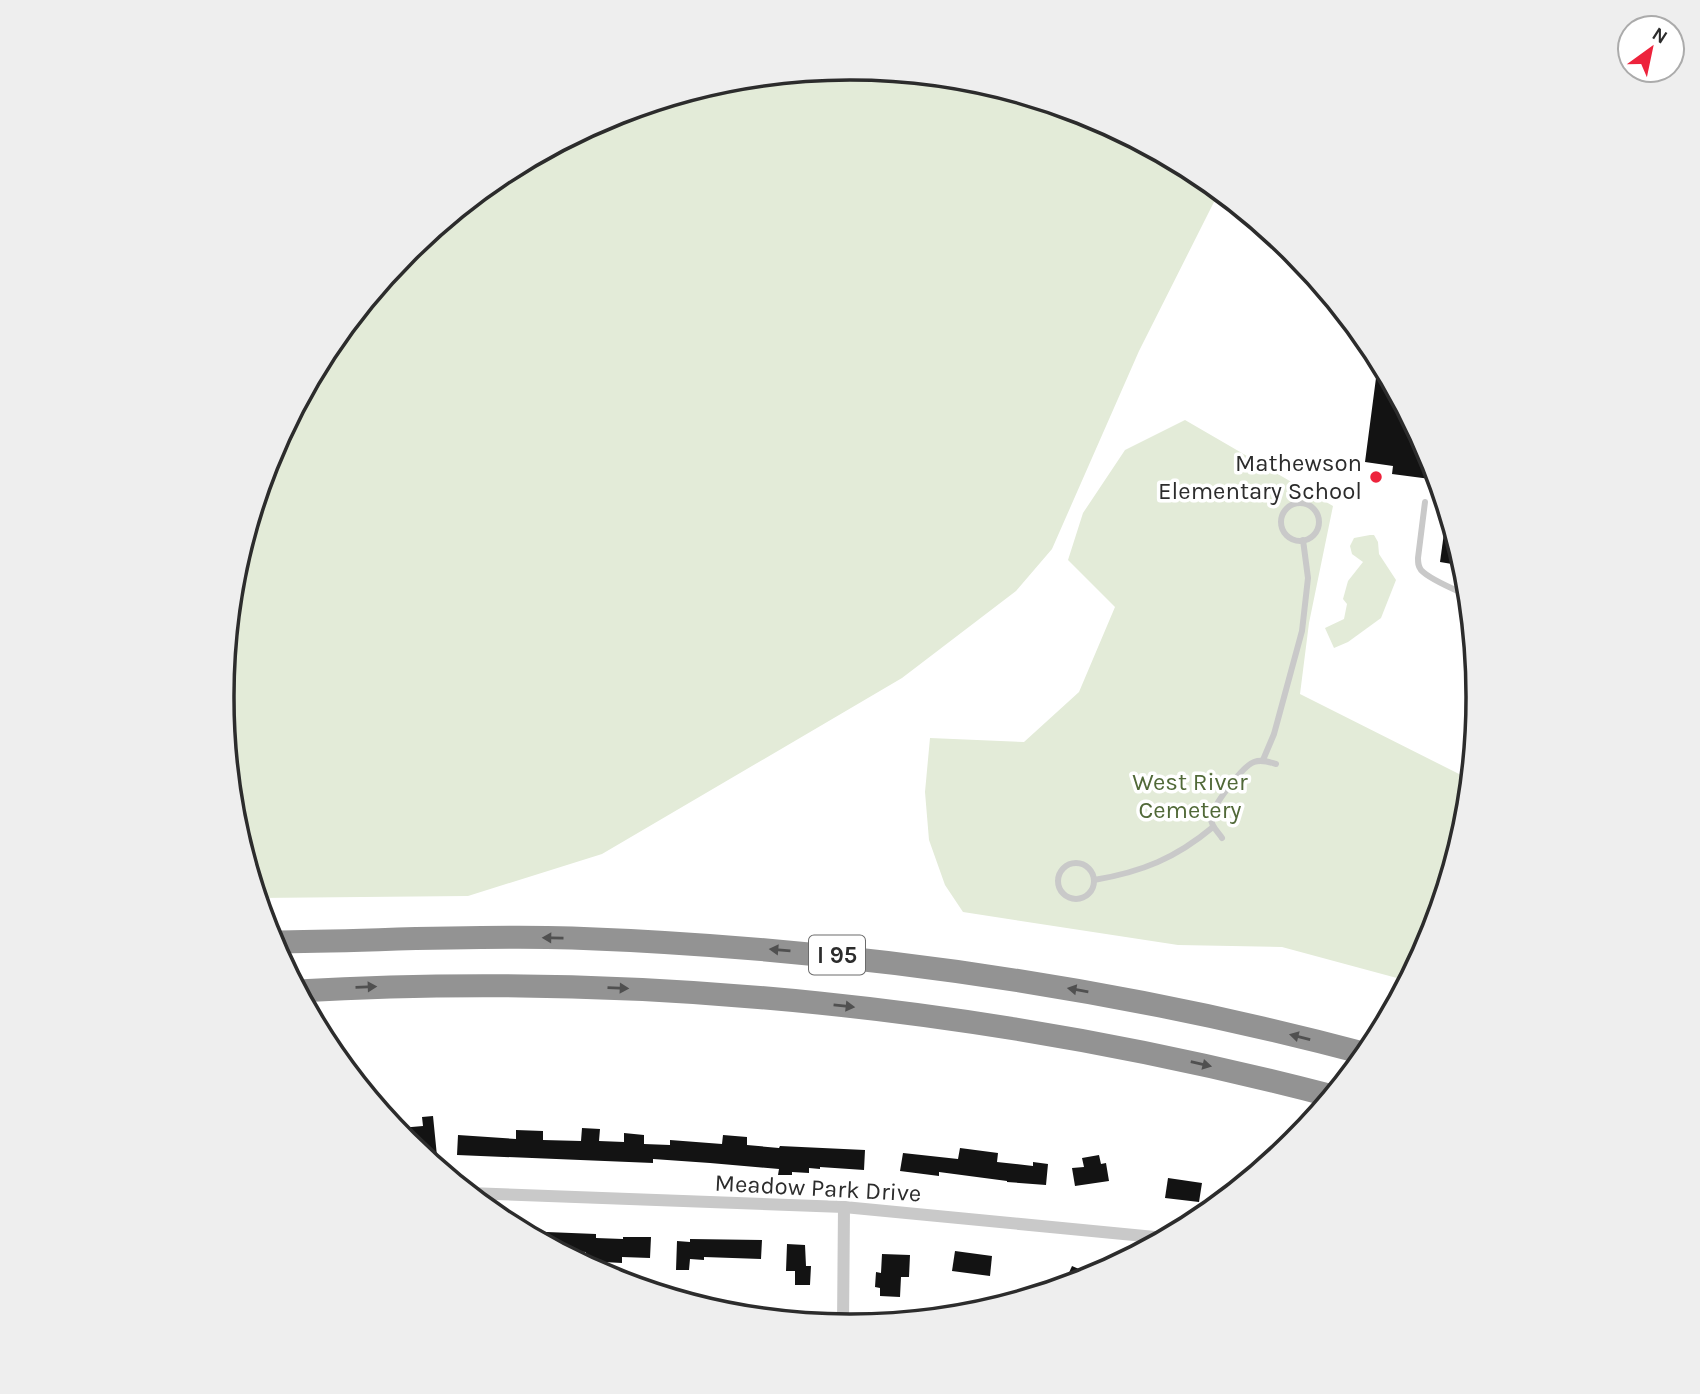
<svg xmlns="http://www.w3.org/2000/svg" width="1700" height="1394" viewBox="0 0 1700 1394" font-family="Karla,sans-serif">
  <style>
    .green { fill: #e3ebd8 }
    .building { fill: #131313 }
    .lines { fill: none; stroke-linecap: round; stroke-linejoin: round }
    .lane { stroke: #c9c9c9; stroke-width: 6 }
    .street { stroke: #c9c9c9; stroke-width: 12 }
    .highway { stroke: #939393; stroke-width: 23 }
    .oneway { fill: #505050 }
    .poi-dot { fill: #ed233c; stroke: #fff; stroke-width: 2.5 }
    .labels { text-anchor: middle; stroke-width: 7; stroke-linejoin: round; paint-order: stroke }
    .shield { fill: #fff; stroke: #6b6b6b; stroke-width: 2 }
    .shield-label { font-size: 23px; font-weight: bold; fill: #2c2c2c }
    .poi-label { font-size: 24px; fill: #2c2c2c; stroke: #fff; text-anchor: end }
    .park-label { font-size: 24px; fill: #516938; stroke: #fff }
    .street-label { font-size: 24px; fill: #2c2c2c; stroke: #fff }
    .rim { fill: none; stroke: #2c2c2c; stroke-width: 3.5 }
  </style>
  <rect width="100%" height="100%" fill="#fff"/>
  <g class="green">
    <polygon points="850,68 973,80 1091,116 1200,174 1221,192 1214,202 1139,351 1052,549 1016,591 902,678 602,854 468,896 257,898 233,819 221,697 233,574 269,456 327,347 406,252 501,174 610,116 728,80"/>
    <polygon points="1185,420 1333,506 1309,623 1300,694 1471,780 1467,820 1431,938 1408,981 1282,947 1178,945 963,912 945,885 929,840 925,792 930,738 1024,742 1079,692 1115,607 1068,560 1083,513 1125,450"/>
    <polygon points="1370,535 1374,535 1378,542 1379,554 1396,580 1381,618 1348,642 1334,648 1325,628 1344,619 1347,604 1343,599 1348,581 1363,562 1352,554 1350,546 1354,538"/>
  </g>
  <g class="building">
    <polygon points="1376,378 1390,380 1403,404 1401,424 1414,426 1431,457 1438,480 1392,474 1393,466 1365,462"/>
    <polygon points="1447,511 1460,553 1464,566 1440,562"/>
    <polygon points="433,1116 437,1156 426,1157 425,1155 422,1155 405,1141 401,1136 400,1128 423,1126 422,1117"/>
    <polygon points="582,1128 600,1129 599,1141 624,1142 624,1133 644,1135 644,1144 670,1145 670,1140 722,1144 723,1135 747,1137 747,1145 779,1148 780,1146 865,1150 864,1170 820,1167 820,1169 809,1168 809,1173 792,1172 792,1175 778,1175 779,1169 710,1163 653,1159 653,1163 457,1155 458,1135 516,1139 516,1130 543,1131 543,1140 581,1141"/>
    <polygon points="960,1148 998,1153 997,1162 1033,1166 1033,1162 1048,1164 1046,1185 1007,1182 1007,1181 939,1172 939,1176 900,1171 903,1153 958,1159"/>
    <polygon points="1099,1155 1101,1164 1106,1163 1109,1181 1075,1186 1072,1168 1084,1167 1082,1158"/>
    <polygon points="1168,1178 1202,1183 1199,1202 1165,1198"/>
    <polygon points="522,1231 596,1234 596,1238 623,1239 623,1237 651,1237 650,1258 622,1257 622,1263 585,1261 586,1252 559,1251"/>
    <polygon points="690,1239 762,1240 761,1259 704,1257 704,1260 690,1259 689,1270 676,1270 677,1241 690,1242"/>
    <polygon points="787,1244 805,1245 806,1266 811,1266 810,1285 795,1285 795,1271 786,1271"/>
    <polygon points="955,1251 992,1256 990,1276 952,1271"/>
    <polygon points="882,1254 910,1255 909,1277 901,1277 900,1297 880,1296 880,1288 875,1287 876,1272 881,1273"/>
    <polygon points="1072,1266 1095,1276 1063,1286"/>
  </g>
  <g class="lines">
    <g class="lane">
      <path d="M1425 502 1418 558C1418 563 1418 566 1421 570 1430 580 1456 590 1469 596"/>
      <circle cx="1300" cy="522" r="19"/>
      <polyline points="1263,760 1274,734 1302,631 1308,578 1303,540"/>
      <path d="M1222 838C1218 832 1211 826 1211 819 1211 807 1243 766 1254 762 1262 759 1269 762 1276 764"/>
      <circle cx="1076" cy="881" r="18"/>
      <path d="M1094 880C1142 872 1176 858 1213 827"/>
    </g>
    <g class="street">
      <polyline points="468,1193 844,1207 1165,1238"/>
      <polyline points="843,1325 844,1207"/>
    </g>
    <g class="highway">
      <path d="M272 942C372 941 471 935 572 938 843 948 1104 984 1367 1054"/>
      <path d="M298 991C645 971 995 1008 1332 1096"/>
    </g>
  </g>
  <defs><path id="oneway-solid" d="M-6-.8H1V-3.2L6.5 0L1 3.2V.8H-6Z" transform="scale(1.75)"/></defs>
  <g class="oneway">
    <use href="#oneway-solid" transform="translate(553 938) rotate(-179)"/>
    <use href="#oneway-solid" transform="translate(780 950) rotate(-175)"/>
    <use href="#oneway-solid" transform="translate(366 987) rotate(-2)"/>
    <use href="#oneway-solid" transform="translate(618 988) rotate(2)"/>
    <use href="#oneway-solid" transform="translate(1078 990) rotate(-170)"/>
    <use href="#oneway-solid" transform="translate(844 1006) rotate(6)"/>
    <use href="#oneway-solid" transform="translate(1300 1037) rotate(-166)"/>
    <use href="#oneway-solid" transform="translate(1201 1064) rotate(13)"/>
  </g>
  <circle class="poi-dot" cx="1376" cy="477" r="7"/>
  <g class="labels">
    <rect class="shield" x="809" y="935.5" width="56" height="39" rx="5"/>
    <g class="shield-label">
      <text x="837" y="963">I 95</text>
    </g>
    <g class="poi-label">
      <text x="1362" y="471">Mathewson<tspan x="1362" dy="28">Elementary School</tspan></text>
    </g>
    <g class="park-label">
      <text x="1190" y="790">West River<tspan x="1190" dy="28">Cemetery</tspan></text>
    </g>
    <g class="street-label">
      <text transform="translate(818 1188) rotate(3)" y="8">Meadow Park Drive</text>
    </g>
  </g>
  <path d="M0 0H1700V1394H0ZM850 80H850A616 616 0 0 1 1466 696V698A616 616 0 0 1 850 1314H850A616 616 0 0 1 234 698V696A616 616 0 0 1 850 80Z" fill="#eee" fill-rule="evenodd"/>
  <path class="rim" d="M850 80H850A616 616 0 0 1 1466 696V698A616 616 0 0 1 850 1314H850A616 616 0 0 1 234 698V696A616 616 0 0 1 850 80Z"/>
  <g transform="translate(1651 49) rotate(33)"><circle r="33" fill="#ffffff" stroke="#ababab" stroke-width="2"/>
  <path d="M0-5L12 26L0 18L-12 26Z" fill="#ed233c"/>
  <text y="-10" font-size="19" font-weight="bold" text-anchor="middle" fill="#2c2c2c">N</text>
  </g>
</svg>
